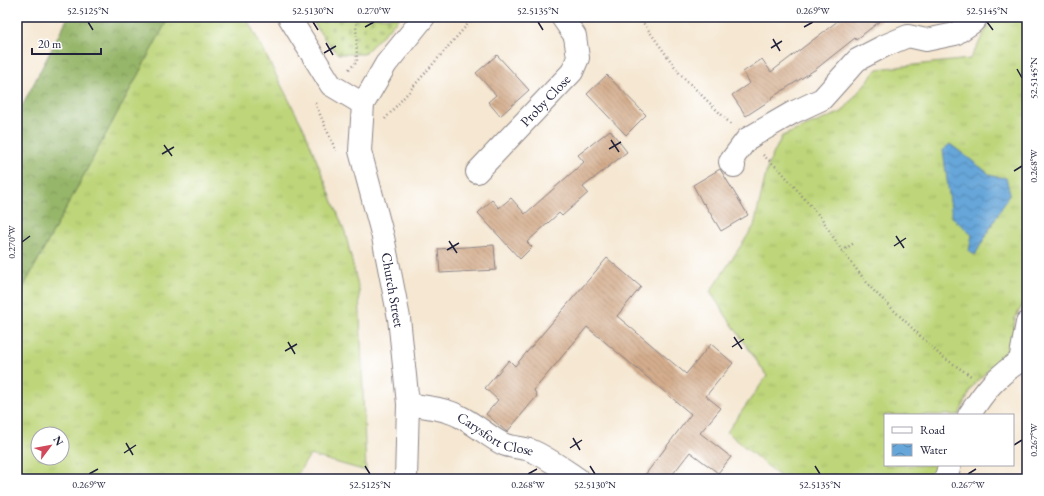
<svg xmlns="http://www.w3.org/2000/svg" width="1044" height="496" viewBox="0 0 1044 496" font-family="'EB Garamond',serif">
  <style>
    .grass { fill: url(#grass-tufts); stroke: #707c5a; fill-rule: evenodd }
    .forest { fill: url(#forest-crowns); stroke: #5c6c52 }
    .cemetery { fill: url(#cemetery-stones); stroke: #707c5a }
    .water { fill: url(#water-waves); stroke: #44648a }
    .building { fill: url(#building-back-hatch) }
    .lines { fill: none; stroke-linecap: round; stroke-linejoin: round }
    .minor-casing { stroke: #8c8486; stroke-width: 24 }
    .path { stroke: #8c8486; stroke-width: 2.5; stroke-dasharray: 1 3; stroke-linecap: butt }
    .minor { stroke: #fff; stroke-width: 22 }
    .ticks { fill: none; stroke: #22223b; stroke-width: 1.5 }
    .labels { text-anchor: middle; stroke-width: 3; stroke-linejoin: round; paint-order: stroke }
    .street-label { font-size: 14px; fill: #22223b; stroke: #fff }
    .neatline { fill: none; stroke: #22223b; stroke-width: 1.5 }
    .ticks-label { font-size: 10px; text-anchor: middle; fill: #22223b }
  </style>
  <defs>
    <pattern id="grass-tufts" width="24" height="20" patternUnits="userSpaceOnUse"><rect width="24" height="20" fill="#bed579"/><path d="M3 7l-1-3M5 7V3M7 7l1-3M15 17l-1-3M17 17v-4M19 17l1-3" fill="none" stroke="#a3b76a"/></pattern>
    <pattern id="forest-crowns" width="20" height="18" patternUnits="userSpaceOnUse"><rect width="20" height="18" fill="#96b669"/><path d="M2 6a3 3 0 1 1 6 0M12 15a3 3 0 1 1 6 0" fill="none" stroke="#7a9458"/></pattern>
    <pattern id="cemetery-stones" width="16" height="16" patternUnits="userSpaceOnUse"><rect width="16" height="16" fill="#bed579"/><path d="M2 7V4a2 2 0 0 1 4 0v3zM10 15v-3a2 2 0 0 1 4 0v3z" fill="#a3b76a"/></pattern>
    <pattern id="water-waves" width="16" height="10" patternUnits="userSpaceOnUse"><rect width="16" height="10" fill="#66a6d9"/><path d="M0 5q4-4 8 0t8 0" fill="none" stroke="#5487b1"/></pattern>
    <pattern id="building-back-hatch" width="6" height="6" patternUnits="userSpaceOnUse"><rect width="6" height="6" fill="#d4ad8d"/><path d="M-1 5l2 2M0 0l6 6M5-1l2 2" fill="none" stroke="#ac8c74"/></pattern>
  </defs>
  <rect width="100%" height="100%" fill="#fff"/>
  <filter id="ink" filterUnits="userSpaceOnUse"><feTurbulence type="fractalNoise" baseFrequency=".025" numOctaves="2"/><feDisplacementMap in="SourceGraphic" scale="8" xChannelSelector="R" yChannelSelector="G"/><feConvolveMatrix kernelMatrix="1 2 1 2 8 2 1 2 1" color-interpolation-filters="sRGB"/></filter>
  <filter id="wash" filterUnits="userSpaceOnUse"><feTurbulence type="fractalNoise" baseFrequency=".012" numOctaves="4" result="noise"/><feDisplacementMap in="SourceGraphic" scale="16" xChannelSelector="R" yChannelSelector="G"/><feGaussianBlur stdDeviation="0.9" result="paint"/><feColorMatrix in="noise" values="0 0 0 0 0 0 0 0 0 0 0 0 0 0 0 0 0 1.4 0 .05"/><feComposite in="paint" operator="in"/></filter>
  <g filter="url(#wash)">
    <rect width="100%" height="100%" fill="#f5e7d1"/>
    <g class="grass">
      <path d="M169 17H246L305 131 345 232 359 290 366 471 310 455 294 479H17V299ZM38 434H62V458H38Z"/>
      <polygon points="995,17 1027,17 1027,298 1015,318 1012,345 972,387 959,415 885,415 885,465 939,465 935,479 783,479 727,432 767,376 710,292 754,226 768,165 782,136 842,112 877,69 970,59 991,21"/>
    </g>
    <polygon class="forest" points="68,17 169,17 17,299 17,116"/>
    <polygon class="cemetery" points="310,17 400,17 364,54 338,54 323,37"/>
    <polygon class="water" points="950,144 992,176 1006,178 1010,193 975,255 969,251 972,235 952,217 943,150"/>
    <g id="blocks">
      <g class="building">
        <polygon points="843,17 885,17 856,40 855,38 816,69 771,98 772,99 746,116 732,95 750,83 743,72 762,59 771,72"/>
        <polygon points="497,55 529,90 500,116 488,102 496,95 476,73"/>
        <polygon points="607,75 646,115 626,135 587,94"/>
        <polygon points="610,130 627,152 583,187 588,193 562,216 559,213 527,242 532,247 520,259 478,213 492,200 499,208 511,198 525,214 584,162 578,155"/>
        <polygon points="720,169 748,215 721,231 704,203 703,204 693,185"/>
        <polygon points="494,245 496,270 440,273 438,249"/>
        <polygon points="607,258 641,287 617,316 686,374 711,344 733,363 706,396 721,408 700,433 731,457 718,473 690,452 669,479 642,479 691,414 587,327 534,390 537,396 507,432 486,414 498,400 485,388 509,360 515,366"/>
      </g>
    </g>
  </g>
  <g filter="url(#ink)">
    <use href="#blocks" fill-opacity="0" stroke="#8c8486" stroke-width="1"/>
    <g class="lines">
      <g class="minor-casing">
        <g id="minor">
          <polyline points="289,17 331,85 363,104"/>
          <polyline points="734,166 730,162 747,139 792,113 822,99 857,60 884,46 908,36 926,40 955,34 973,22 977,17"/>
          <path id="s1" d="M477 172 572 72 578 58 575 36 562 17"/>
          <path id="s2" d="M408 404C425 407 444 408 459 416 475 424 488 436 503 444 512 448 522 447 530 450 547 457 563 469 578 479"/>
          <path d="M969 415C985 391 995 377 1020 361L1027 323"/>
          <polyline points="406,479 408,404 399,318 383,237 360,151 363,104 386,64 424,17"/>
          <polyline points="945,479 950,465"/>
        </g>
      </g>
      <g class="path">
        <polyline points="639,17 680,74 731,124"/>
        <polyline points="349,69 357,62 356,17"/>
        <polyline points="315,103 336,151"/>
        <polyline points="385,119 474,17"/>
        <polyline points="763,155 780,170 822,219 842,251 872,289 940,355 971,376"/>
        <polyline points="842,251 854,243"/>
      </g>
      <use href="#minor" class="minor"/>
    </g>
  </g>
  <path class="ticks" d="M88 22 93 30M313 22 318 30M538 22 543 30M987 22 993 30M365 27 374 22M804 27 813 22M773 39 780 51M326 43 333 55M771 48 782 41M324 53 336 46M1017 69 1022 78M611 140 619 152M164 145 172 156M609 149 621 142M162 154 174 147M1014 171 1022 166M896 236 904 248M449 241 457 253M22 242 30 236M894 246 906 238M447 250 459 243M734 337 742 349M288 342 295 354M732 347 744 339M285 351 297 344M573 438 580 450M126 443 133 455M1014 445 1022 440M570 448 582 440M124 453 136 445M365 466 370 474M590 466 595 474M815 466 820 474M89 474 98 469M528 474 537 469M968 474 976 469"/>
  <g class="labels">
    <g class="street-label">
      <text dy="5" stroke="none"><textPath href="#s1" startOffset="99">Proby Close</textPath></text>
      <text transform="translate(393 290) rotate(80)" y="5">Church Street</text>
      <text dy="5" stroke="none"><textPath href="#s2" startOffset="94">Carysfort Close</textPath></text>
    </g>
  </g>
  <rect width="1044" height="496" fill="none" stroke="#fff" stroke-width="44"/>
  <rect x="884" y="414" width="130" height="52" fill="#ffffff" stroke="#a7a7b1"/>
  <rect x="892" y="427" width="20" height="6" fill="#ffffff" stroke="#a7a7b1"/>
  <text x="920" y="434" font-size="12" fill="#22223b">Road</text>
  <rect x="892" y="444" width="20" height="12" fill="url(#water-waves)" stroke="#a7a7b1"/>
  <text x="920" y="454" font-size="12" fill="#22223b">Water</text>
  <g transform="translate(50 446) rotate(58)"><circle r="19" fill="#ffffff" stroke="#a7a7b1"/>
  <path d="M0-3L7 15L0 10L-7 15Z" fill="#d1495b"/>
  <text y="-6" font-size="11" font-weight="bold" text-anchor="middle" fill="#22223b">N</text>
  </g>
  <path d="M32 48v6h69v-6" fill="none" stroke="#22223b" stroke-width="2"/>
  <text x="38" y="48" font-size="12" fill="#22223b" stroke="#ffffff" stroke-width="3" paint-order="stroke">20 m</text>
  <rect x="22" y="22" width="1000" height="452" class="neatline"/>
  <g class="ticks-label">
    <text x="88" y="14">52.5125°N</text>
    <text x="313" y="14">52.5130°N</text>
    <text x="374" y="14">0.270°W</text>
    <text x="538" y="14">52.5135°N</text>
    <text x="813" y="14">0.269°W</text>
    <text x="987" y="14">52.5145°N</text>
    <text transform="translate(1033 78) rotate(-90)" y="4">52.5145°N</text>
    <text transform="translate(1033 166) rotate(-90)" y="4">0.268°W</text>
    <text transform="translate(11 242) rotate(-90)" y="4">0.270°W</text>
    <text transform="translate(1033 440) rotate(-90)" y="4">0.267°W</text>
    <text x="89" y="488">0.269°W</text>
    <text x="370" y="488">52.5125°N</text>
    <text x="528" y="488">0.268°W</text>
    <text x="595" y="488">52.5130°N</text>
    <text x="820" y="488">52.5135°N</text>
    <text x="968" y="488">0.267°W</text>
  </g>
</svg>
